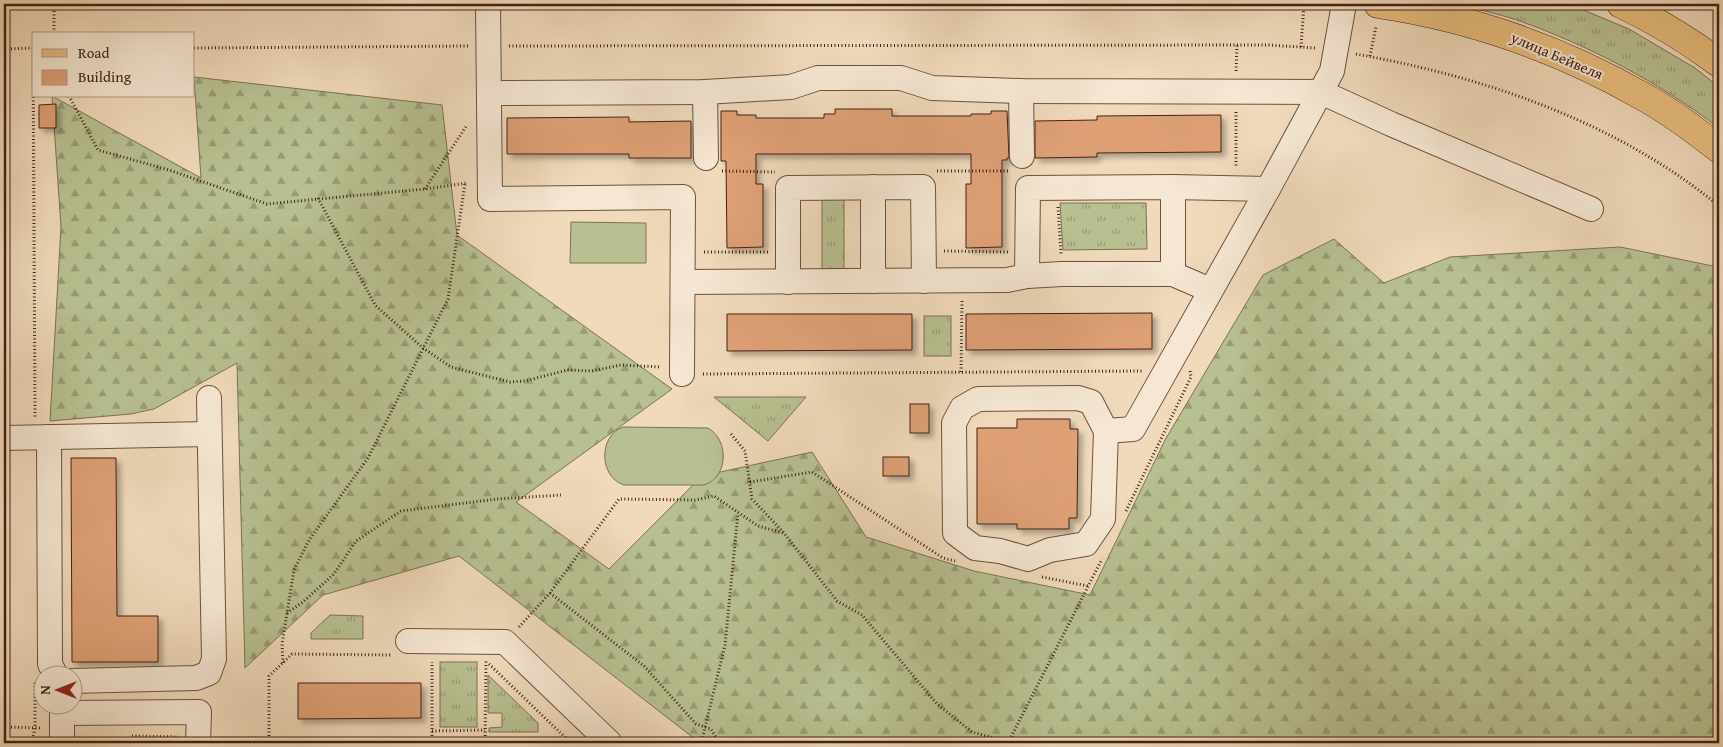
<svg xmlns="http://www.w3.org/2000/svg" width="1723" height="747" viewBox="0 0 1723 747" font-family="'Gentium Book Plus',serif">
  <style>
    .grass { fill: url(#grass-tufts); stroke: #7e7153 }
    .forest { fill: url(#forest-firs); stroke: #7e7153 }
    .pitch { fill: #b8c091; stroke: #7e7153 }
    .building { fill: #dfa076; stroke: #432215; filter: url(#shadow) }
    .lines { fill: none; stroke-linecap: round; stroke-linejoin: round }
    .minor-casing { stroke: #6e503e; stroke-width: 26 }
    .major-casing { stroke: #432215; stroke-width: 29 }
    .path { stroke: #432215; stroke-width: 3; stroke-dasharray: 1 2.5; stroke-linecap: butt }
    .minor { stroke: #f5e7d3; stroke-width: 24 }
    .major { stroke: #e8bd7e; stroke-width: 28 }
    .labels { text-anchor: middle; stroke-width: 4; stroke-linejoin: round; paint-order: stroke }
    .street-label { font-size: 15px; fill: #432215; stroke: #f5e7d3 }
  </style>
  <defs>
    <pattern id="grass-tufts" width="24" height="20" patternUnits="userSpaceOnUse" patternTransform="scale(1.25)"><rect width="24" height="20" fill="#b8c091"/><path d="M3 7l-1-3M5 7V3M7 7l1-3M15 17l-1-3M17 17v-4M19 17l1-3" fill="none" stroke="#979c75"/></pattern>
    <pattern id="forest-firs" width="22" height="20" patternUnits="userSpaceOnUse" patternTransform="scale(1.25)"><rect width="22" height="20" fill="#b8c091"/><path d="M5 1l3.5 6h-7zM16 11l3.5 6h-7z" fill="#979c75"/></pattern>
    <filter id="shadow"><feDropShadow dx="4.5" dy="4.5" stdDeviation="2.5" flood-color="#0004"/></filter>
  </defs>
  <rect width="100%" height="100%" fill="#f0dabb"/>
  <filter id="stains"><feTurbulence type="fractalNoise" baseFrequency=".004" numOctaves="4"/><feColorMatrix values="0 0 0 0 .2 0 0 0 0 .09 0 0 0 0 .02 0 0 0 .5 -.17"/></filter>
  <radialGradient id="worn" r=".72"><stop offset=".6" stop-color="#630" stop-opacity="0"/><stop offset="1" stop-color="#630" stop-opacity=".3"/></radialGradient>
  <g class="grass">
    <path d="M1458 4H1569L1629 29 1695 68 1719 87V128C1658 82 1590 46 1517 20 1498 14 1478 9 1458 4Z"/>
    <rect x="822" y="199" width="22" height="70"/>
    <polygon points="1060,203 1146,203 1147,249 1063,250"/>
    <rect x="924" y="316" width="27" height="40"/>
    <polygon points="714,397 806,397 768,441"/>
    <polygon points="330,615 363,616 363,639 311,639 311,633"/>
    <rect x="440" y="662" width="37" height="65"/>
    <polygon points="488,675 538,723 538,732 489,732 489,728 502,727 502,713 488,713"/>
  </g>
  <polygon class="forest" points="194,77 442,105 457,235 672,389 516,502 609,569 702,476 812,452 866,537 974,571 1090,595 1165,440 1263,275 1334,239 1384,283 1450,257 1620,247 1713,266 1719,273 1719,743 700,743 459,556 323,595 245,668 237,363 154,409 131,414 50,421 61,227 52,96 201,178"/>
  <g class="pitch">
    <polygon points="571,222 646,223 646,263 570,263"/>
    <path d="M623 427 708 428C729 440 729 477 704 485H624C599 477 598 436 623 427Z"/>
  </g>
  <g class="building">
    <polygon points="56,104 56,128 39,128 39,105"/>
    <polygon points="835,109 892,109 892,116 971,116 971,114 991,114 991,111 1007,111 1009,158 1007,158 1007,160 1002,160 1002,247 966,248 966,184 971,184 971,154 756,154 756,184 763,184 763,247 727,248 726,161 721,161 721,111 737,111 737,115 756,115 756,118 824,118 824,114 835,114"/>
    <polygon points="1221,115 1221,152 1097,153 1097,157 1035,158 1035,121 1097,120 1097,116"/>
    <polygon points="629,117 629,122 691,121 691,158 629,158 629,154 507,154 507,118"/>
    <polygon points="1152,313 1152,349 966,350 966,314"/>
    <polygon points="727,314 912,314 912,350 727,351"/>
    <rect x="910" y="404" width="19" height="29"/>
    <polygon points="1017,419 1070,419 1070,429 1078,429 1077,518 1069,518 1069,529 1017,529 1017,524 977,524 977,428 1017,428"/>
    <rect x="883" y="457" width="26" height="19"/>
    <polygon points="71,458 116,458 117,616 158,616 158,662 72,662"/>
    <polygon points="298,683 421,683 421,718 298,719"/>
  </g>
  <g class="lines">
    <g class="minor-casing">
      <g id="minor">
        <polyline points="488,4 490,199 683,197 682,374"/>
        <polyline points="1021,91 1022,156"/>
        <polyline points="705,92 706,158"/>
        <polyline points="489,93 705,92 791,87 818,78 901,78 932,88 1021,91 1321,92 1391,124 1591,209"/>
        <polyline points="873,187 873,281"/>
        <polyline points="1173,274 1173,187"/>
        <polyline points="1027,276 1028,188 1173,187 1268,189"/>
        <polyline points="683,282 1007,280 1027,276 1062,274 1173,274 1210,290"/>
        <polyline points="788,282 788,188 923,187 924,281"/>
        <polygon points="1078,398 1091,402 1106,431 1103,519 1086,544 1050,550 1028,559 1000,551 975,548 955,533 954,423 962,408 978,399"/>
        <polyline points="1106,431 1133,429 1268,189 1332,71 1344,4"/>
        <polyline points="49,437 50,664 55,674"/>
        <polyline points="4,438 209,434"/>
        <polyline points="408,641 505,642 610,743"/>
        <polyline points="72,681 196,678 209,673 214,659 209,398"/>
        <polyline points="62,704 62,743"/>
        <polyline points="62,713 199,712 198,743"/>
      </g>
    </g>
    <g class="major-casing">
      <g id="major">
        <path d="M1378 4C1472 18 1562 50 1644 97 1671 112 1695 130 1719 149"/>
        <path d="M1621 4C1655 20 1688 40 1719 63"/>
      </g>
    </g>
    <g class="path">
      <polyline points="54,4 54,34"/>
      <polyline points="509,46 1269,45 1315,48"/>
      <polyline points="1301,47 1304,4"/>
      <polyline points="33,48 35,418"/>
      <polyline points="194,48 468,46"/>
      <polyline points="4,49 33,48"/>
      <path d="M1356 54C1485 77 1617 122 1719 206"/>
      <polyline points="1370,56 1376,27"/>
      <polyline points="1236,71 1237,45"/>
      <polyline points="69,96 98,150 169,170 267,204 425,189 467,183"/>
      <polyline points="1236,112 1236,168"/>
      <polyline points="722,171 775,172"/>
      <polyline points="937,171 1008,171"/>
      <polyline points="425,189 467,125"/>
      <polyline points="318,198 375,305 423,348 451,367 510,382 525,381 567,370 592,371 621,365 661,367"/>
      <polyline points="1058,207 1061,254"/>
      <polyline points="944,251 1008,252"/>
      <polyline points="704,252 768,252"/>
      <polyline points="961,372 962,301"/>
      <polyline points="703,374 1142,371"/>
      <polyline points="731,434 745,451 752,499 784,533 837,601 862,615 937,704 972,732 1012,743"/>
      <polyline points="750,482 812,472 943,558 955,561"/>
      <polyline points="1126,511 1191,377 1190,370"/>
      <polyline points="1042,577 1088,586"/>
      <polyline points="550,593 644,666 696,724 711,729 719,743"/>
      <polyline points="287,613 303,602 334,574 356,541 401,511 497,499 561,495"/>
      <polyline points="519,627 550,593 619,499 695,500 714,496 758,526 783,533"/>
      <polyline points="283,663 282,644 294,570 309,540 368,458 448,299 465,183"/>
      <polyline points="489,664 571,743"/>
      <polyline points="4,727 42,728"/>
      <polyline points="432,731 485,730"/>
      <polyline points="132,736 178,737"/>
      <polyline points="220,738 269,738"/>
      <polyline points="32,743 35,727 35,682"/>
      <polyline points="269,743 269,676 292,654 392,655"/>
      <polyline points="432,743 432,662"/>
      <polyline points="485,743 486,661"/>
      <polyline points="699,743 702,740 725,645 738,513"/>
      <polyline points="1008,743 1102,559"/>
    </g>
    <use href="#minor" class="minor"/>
    <use href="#major" class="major"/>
  </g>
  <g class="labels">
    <g class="street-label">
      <text transform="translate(1557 56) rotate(23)" y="5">улица Бейвеля</text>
    </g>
  </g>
  <rect width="1723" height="747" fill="none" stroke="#f0dabb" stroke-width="20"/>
  <rect x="5" y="5" width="1713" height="737" fill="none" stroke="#432215" stroke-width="2.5"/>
  <rect x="10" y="10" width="1703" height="727" fill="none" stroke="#432215"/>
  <rect x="32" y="32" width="162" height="65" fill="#f5e7d3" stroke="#ae9887"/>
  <rect x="42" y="49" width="25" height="8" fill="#e8bd7e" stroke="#ae9887"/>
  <text x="78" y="58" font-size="15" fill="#432215">Road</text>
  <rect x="42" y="70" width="25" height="15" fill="#dfa076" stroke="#ae9887"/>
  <text x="78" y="82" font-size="15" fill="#432215">Building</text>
  <g transform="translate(58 690) rotate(270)"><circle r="24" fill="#f5e7d3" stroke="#ae9887"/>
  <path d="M0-4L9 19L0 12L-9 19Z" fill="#8f2418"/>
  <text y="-8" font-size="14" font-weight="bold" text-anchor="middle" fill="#432215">N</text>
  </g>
  <rect width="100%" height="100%" filter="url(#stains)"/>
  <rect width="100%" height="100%" fill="url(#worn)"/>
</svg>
